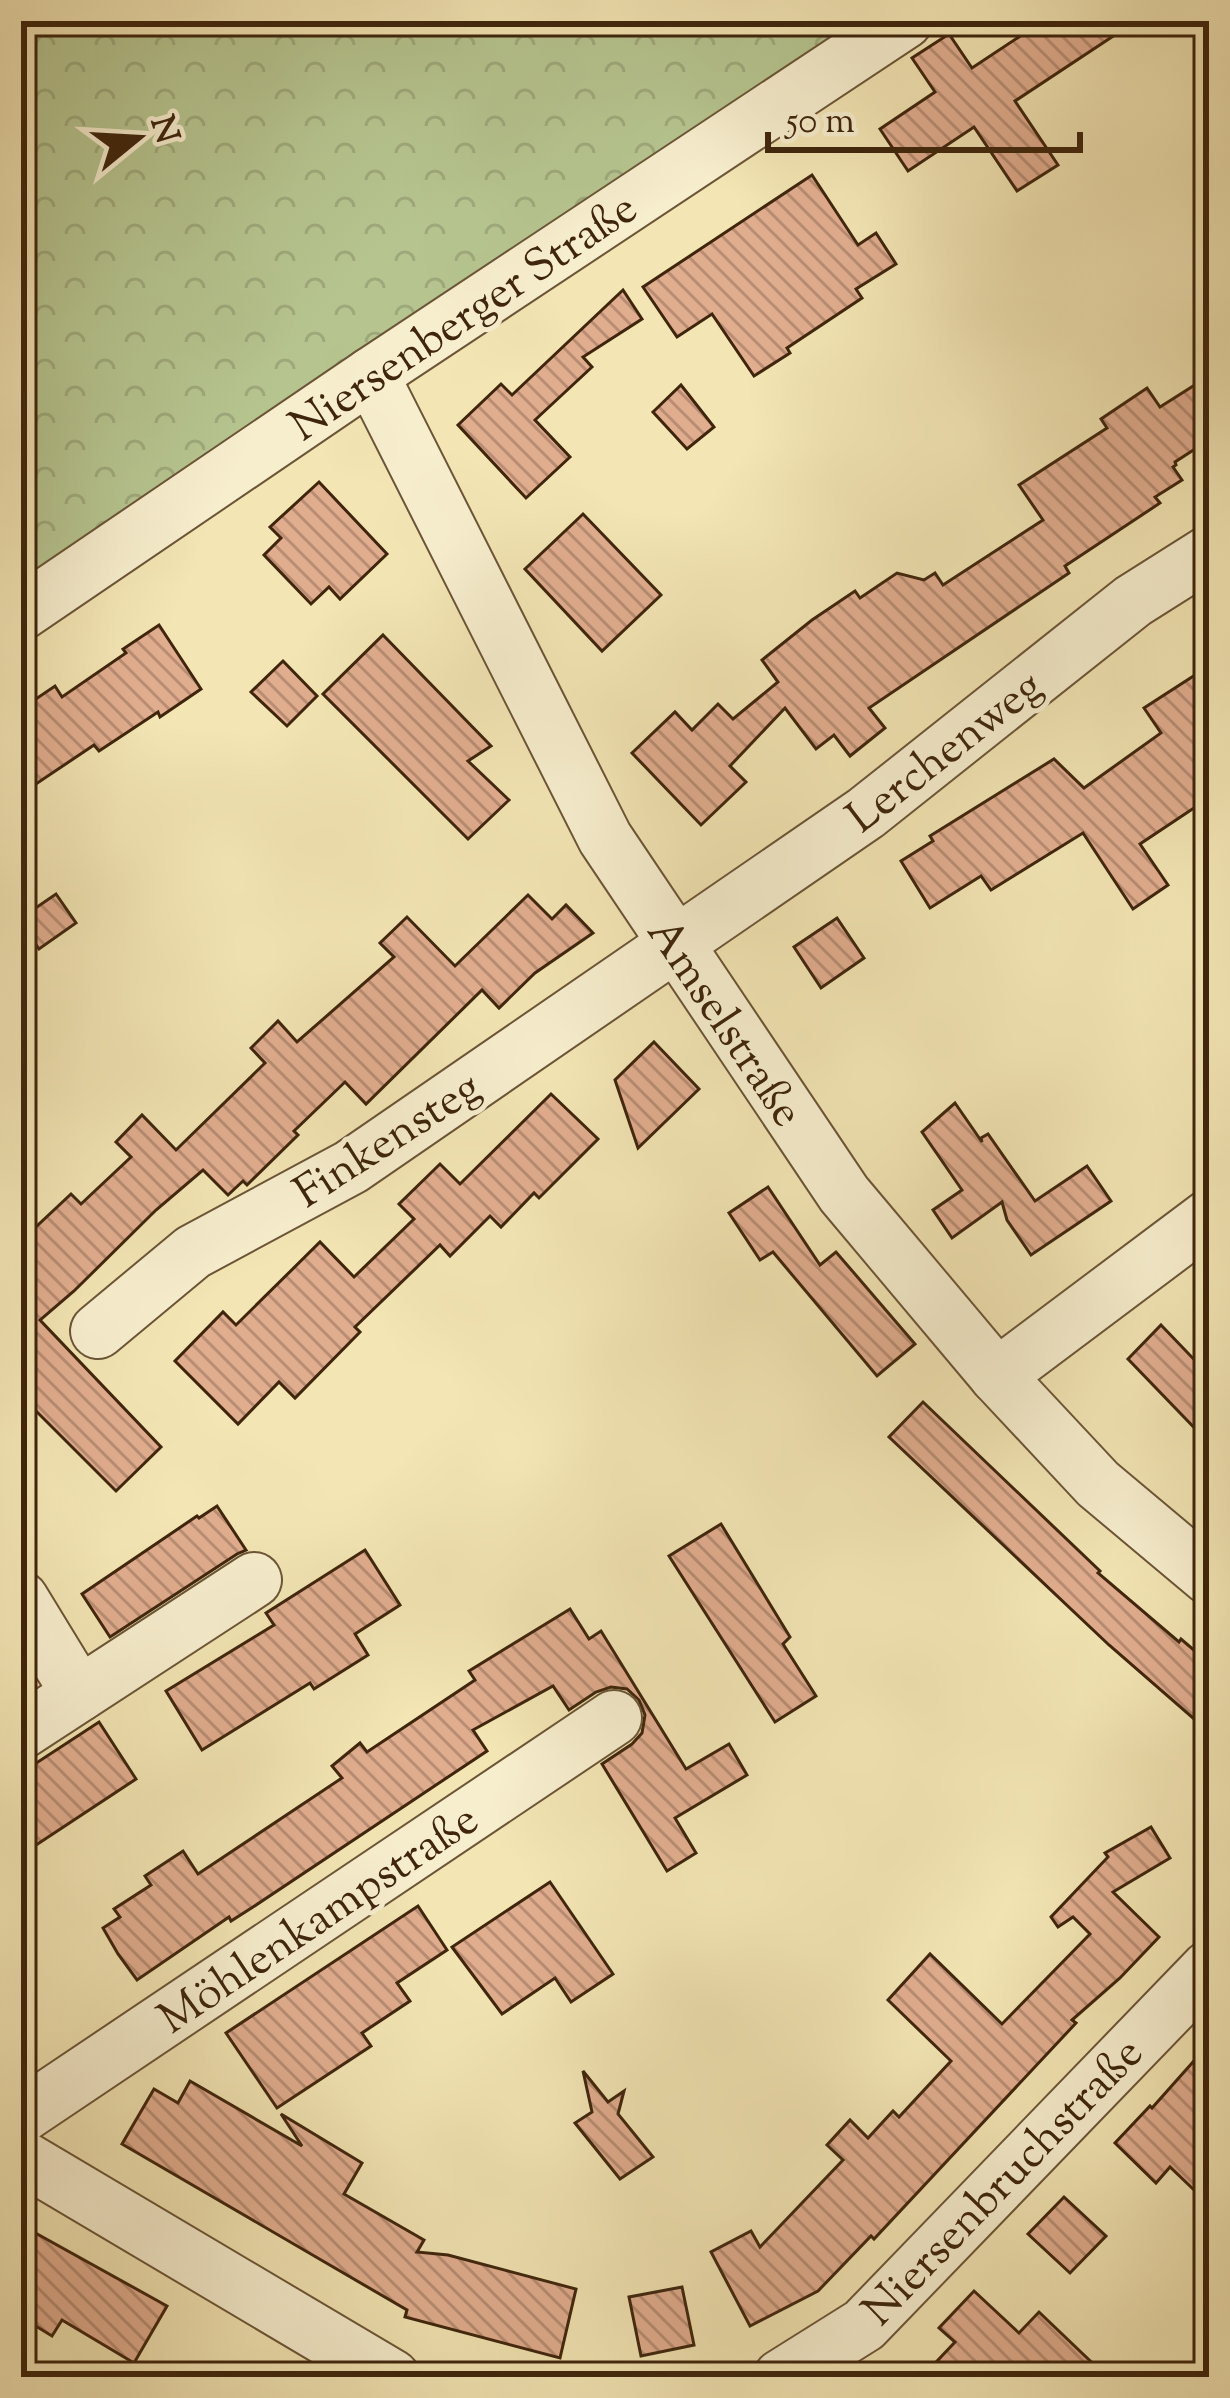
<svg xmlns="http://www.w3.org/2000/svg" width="1230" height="2398" viewBox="0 0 1230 2398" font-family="'Sorts Mill Goudy',serif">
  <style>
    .forest { fill: url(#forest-crowns); stroke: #7a754e; stroke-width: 3 }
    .building { fill: url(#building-back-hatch); stroke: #3e250c; stroke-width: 3 }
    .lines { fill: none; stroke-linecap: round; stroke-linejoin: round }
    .minor-casing { stroke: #6b5536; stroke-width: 58 }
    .minor { stroke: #f7eece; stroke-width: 54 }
    .labels { text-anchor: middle; stroke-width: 10; stroke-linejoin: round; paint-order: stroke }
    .street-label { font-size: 45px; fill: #3e250c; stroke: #f7eece }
  </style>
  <defs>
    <pattern id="forest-crowns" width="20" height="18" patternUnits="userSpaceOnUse" patternTransform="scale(3)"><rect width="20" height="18" fill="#b6c590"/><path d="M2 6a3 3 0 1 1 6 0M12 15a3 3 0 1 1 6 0" fill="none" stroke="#9ea97b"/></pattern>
    <pattern id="building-back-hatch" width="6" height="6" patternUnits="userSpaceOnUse" patternTransform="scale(3)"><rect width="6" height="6" fill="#e1ad8f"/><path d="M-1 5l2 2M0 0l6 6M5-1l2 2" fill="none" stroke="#b88d73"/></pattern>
  </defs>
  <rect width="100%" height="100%" fill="#f3e5b4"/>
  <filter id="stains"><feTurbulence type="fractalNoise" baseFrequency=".00167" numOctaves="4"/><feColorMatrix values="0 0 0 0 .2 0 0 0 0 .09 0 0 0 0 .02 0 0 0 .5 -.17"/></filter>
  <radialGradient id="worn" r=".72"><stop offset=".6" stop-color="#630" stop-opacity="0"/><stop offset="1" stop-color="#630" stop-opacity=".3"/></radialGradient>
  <polygon class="forest" points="21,21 909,21 21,609"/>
  <g class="building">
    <polygon points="1043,21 1136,21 1015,101 1058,165 1017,191 974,127 908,171 880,129 935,92 912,58 949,34 972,68"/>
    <polygon points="812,175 858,245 876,233 896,264 856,289 862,298 787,348 790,353 754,376 712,314 677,337 643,287"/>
    <polygon points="623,290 642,319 583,357 592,367 535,420 570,457 526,498 458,425 501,384 512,395"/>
    <polygon points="1209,376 1209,440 1175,462 1176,465 1173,467 1182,480 1155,497 1160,503 1065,566 1069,573 869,708 885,728 850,756 834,735 816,749 785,708 730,766 746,782 701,825 632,753 675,712 692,730 718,704 733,719 778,682 762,660 812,620 855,591 860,598 897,573 924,580 935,573 943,585 1043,520 1019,485 1107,428 1101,419 1147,388 1160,407"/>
    <polygon points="681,385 714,427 687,449 653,412"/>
    <polygon points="319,482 387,554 340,599 329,587 311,604 264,555 281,538 270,527"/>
    <polygon points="583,514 661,595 602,651 525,569"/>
    <polygon points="159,625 201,689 160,717 158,712 99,751 94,745 21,794 21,709 55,686 62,697 126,653 123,649"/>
    <polygon points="383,635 491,746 468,761 509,800 468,839 323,694"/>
    <polygon points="283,661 317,696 287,726 251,692"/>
    <polygon points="1209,666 1209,798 1140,844 1168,885 1133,909 1083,833 991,890 981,876 930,908 901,861 933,841 930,836 1054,759 1084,788 1161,733 1144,708"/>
    <polygon points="56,894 76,923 39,949 21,923 21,918"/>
    <polygon points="528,895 552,919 566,905 593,933 535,973 499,1008 482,990 366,1104 345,1082 294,1131 298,1135 247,1185 243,1181 228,1195 203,1170 156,1210 74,1291 40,1320 161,1447 116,1491 21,1396 21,1241 71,1194 81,1204 131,1157 116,1142 142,1115 176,1150 265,1063 251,1048 278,1021 297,1042 394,957 380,943 407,917 455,966"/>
    <polygon points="837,918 864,958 821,988 794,947"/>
    <polygon points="654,1042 699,1089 638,1148 615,1080"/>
    <polygon points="551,1094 598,1139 539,1198 534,1193 501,1227 490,1216 450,1256 440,1245 355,1327 360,1332 295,1398 279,1382 238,1424 175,1361 223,1312 236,1325 320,1242 354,1277 414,1219 399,1204 440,1164 460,1184"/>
    <polygon points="955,1103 982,1142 981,1138 988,1134 1035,1201 1087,1166 1111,1201 1031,1255 1007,1220 1002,1202 952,1238 933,1210 962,1190 922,1132"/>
    <polygon points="768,1187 820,1265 836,1252 915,1344 877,1376 773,1252 760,1260 729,1213"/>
    <polygon points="1161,1325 1209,1375 1209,1443 1128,1359"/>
    <polygon points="923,1402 1100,1571 1098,1573 1179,1642 1181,1639 1209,1663 1209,1732 1109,1645 889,1437"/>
    <polygon points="217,1506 246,1550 237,1554 110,1637 82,1594 197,1516 199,1518"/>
    <polygon points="721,1524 790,1637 783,1644 816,1696 775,1722 669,1556"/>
    <polygon points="365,1550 400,1605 355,1634 368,1655 314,1689 310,1683 202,1750 166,1691 274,1625 266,1613"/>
    <polygon points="570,1609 589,1639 601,1631 686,1769 729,1744 747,1775 675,1818 696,1853 667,1871 602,1764 632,1744 642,1733 645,1715 639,1700 627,1689 611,1687 596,1692 569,1710 553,1686 473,1730 487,1751 253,1907 231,1921 229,1917 137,1980 118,1954 103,1928 120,1917 114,1909 151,1885 145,1876 183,1851 198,1874 342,1778 332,1766 360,1743 367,1752 475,1680 469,1671"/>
    <polygon points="99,1722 136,1779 21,1855 21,1773"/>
    <polygon points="1151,1827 1170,1858 1113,1892 1159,1937 1120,1978 1072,2020 1076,2023 874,2239 871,2236 818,2291 750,2326 711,2252 751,2231 760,2247 843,2160 827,2145 850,2120 868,2138 893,2111 899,2117 951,2061 888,2000 930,1954 1002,2024 1090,1934 1073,1917 1058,1927 1051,1917 1108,1857 1105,1853"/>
    <polygon points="550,1882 613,1974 571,2002 555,1978 502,2014 452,1947"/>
    <polygon points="418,1906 447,1950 397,1983 410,2001 362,2033 371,2046 277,2108 226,2033"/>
    <polygon points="1209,2044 1209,2173 1193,2189 1170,2167 1156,2183 1115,2143 1150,2106 1152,2108"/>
    <polygon points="583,2071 608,2102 624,2091 618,2114 653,2157 620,2179 575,2123 592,2112"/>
    <polygon points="190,2081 302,2146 281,2114 362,2163 344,2194 424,2240 417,2252 448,2255 576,2289 560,2358 405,2317 407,2310 122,2144 154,2089 178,2103"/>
    <polygon points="1064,2197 1106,2236 1070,2273 1028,2234"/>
    <polygon points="21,2225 167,2306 134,2363 62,2320 52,2336 21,2317"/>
    <polygon points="682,2287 694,2345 641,2356 629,2297"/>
    <polygon points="974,2291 1019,2333 1039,2312 1107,2377 922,2377 955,2342 939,2328"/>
  </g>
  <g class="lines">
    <g class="minor-casing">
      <g id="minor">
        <polyline points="371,375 605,838 844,1194 997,1376 1098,1484 1209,1577"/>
        <polyline points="21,613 371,375 905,21"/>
        <polyline points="98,1331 193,1252 351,1167 866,813 1133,601 1209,553"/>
        <polyline points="997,1376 1209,1217"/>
        <polyline points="21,1599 79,1694"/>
        <polyline points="21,1732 254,1580"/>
        <polyline points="21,2116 614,1718"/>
        <polyline points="21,2157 392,2377"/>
        <polyline points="781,2377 864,2325 1209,1968"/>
      </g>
    </g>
    <use href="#minor" class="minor"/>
  </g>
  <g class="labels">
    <g class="street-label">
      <text transform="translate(462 315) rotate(-34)" y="16">Niersenberger Straße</text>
      <text transform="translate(943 750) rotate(-38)" y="16">Lerchenweg</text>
      <text transform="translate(727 1021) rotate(56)" y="16">Amselstraße</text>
      <text transform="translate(386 1138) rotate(-33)" y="16">Finkensteg</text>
      <text transform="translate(317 1917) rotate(-34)" y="16">Möhlenkampstraße</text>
      <text transform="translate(1001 2180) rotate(-46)" y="16">Niersenbruchstraße</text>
    </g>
  </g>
  <rect width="1230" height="2398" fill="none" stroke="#f3e5b4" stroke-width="72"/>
  <rect x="24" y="24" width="1182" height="2350" fill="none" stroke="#3e250c" stroke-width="6"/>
  <rect x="36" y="36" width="1158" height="2326" fill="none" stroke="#3e250c" stroke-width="3"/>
  <g transform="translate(138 138) rotate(72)" stroke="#f7eece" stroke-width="9" paint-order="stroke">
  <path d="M0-9L21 45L0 30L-21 45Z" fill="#3e250c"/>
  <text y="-18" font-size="33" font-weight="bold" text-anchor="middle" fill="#3e250c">N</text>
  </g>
  <path d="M768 132v18h312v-18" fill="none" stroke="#3e250c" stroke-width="6"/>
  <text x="786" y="132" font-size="36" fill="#3e250c" stroke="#f7eece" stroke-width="9" paint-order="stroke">50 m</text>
  <rect width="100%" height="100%" filter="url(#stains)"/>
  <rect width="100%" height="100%" fill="url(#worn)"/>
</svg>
